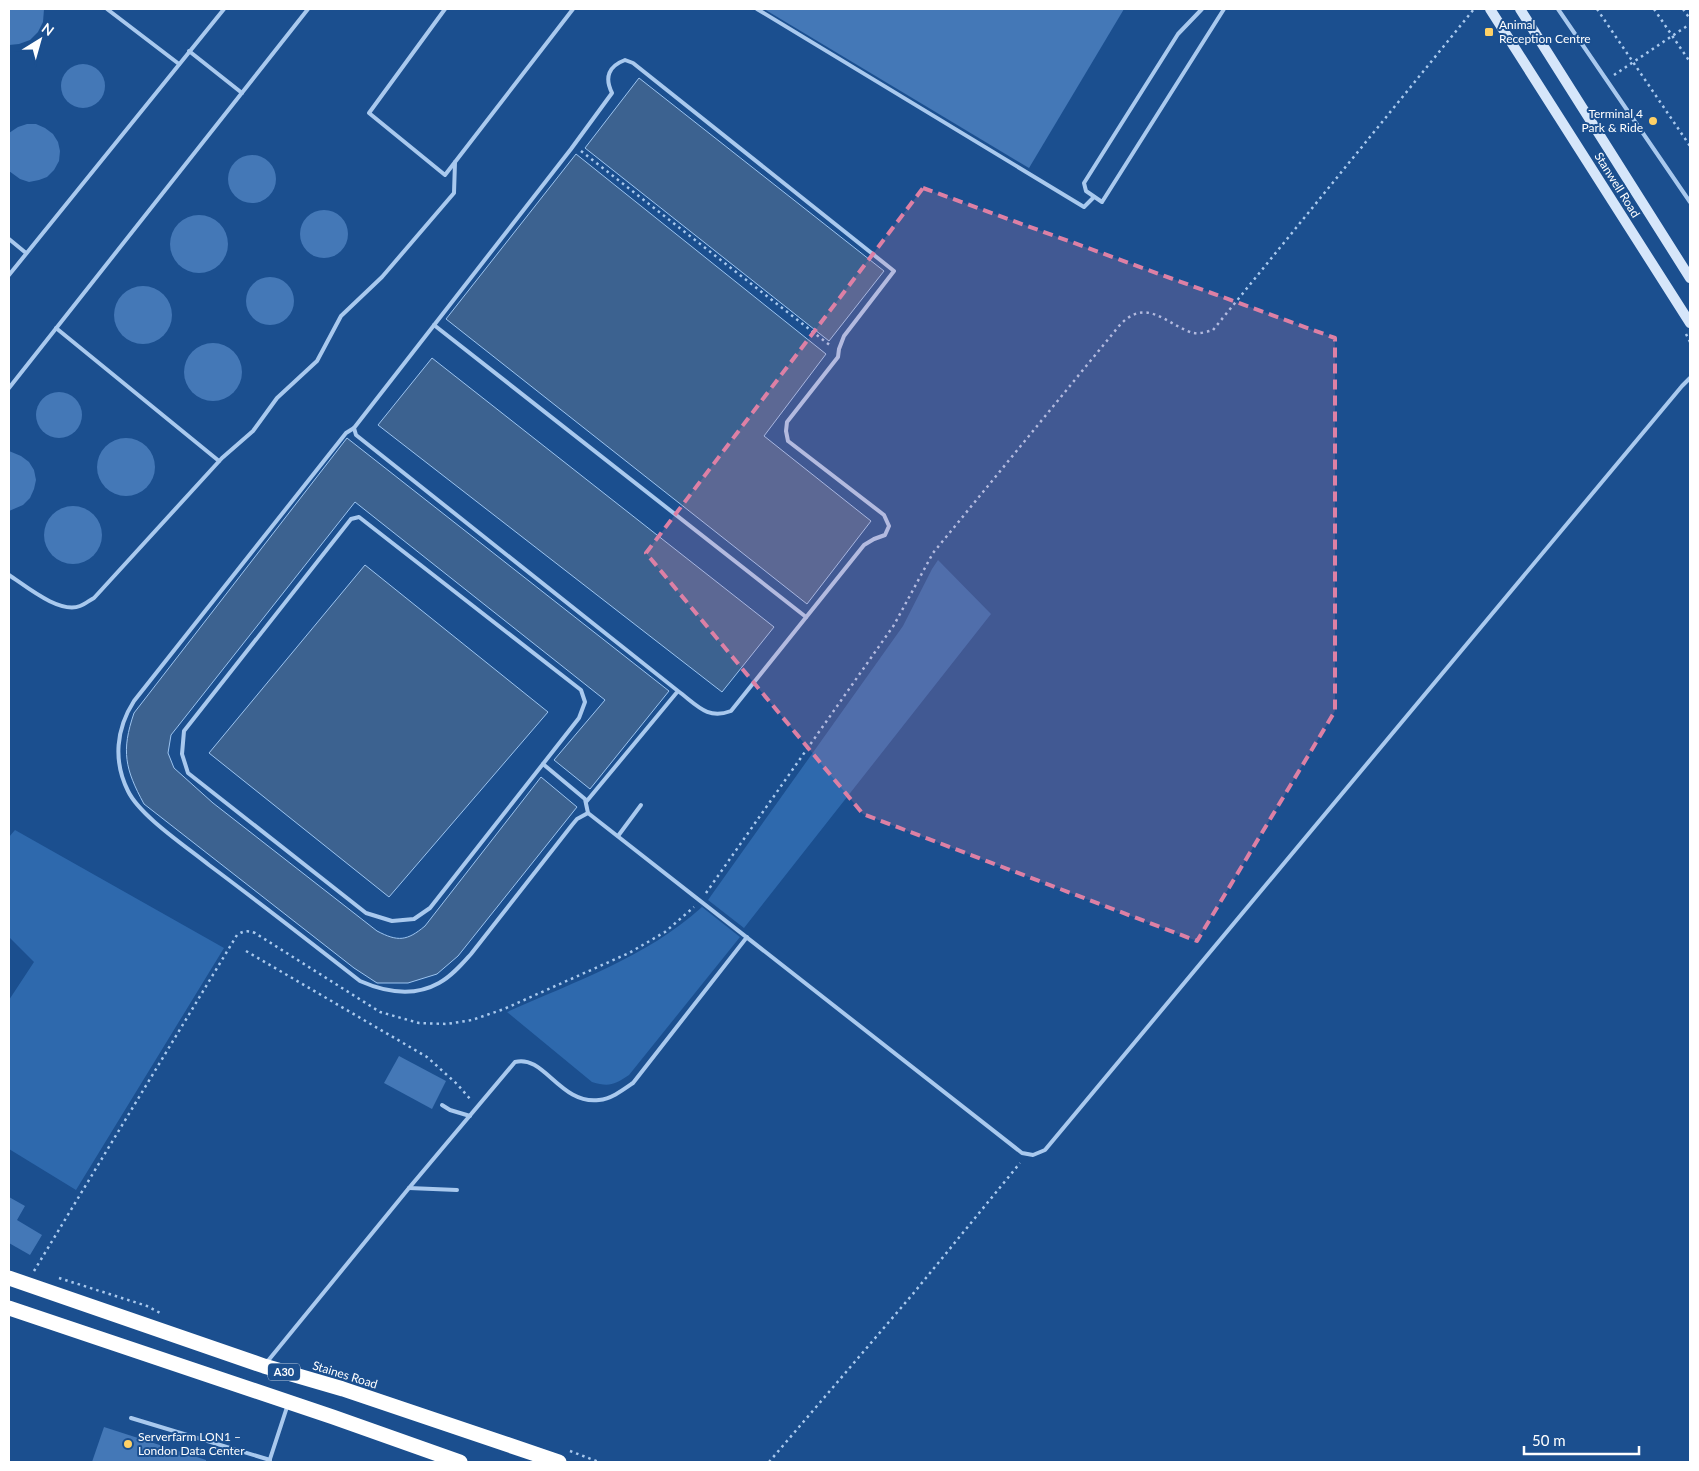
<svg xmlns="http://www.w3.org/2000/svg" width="1699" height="1471" viewBox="0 0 1699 1471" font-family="Lato,sans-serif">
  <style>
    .green { fill: #2e69ad }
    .water { fill: #3c6290; stroke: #9cc4f0 }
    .building { fill: #4478b7 }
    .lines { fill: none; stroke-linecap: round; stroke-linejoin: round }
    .path { stroke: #a9c9ee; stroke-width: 2.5; stroke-dasharray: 2.5 4; stroke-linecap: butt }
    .lane { stroke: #a9c9ee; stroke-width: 4 }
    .secondary { stroke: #d6e6fa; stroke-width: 10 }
    .highway { stroke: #fff; stroke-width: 15 }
    .marked { fill: #dd80a5; fill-opacity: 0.2; stroke: #dd80a5; stroke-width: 4; stroke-dasharray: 10 6; stroke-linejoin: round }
    .poi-dot { fill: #ffd166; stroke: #1b4f8f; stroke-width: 2 }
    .labels { text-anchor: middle; stroke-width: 4; stroke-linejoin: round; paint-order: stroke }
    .shield { fill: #1b4f8f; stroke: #bbcadd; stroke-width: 1 }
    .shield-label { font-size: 11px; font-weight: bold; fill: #fff }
    .poi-label { font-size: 12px; fill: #fff; stroke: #1b4f8f; text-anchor: start }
    .street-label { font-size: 12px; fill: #fff; stroke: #1b4f8f }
  </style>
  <rect width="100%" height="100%" fill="#1b4f8f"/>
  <g class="green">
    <polygon points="938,560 991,614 744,928 708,900 903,626 932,569"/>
    <polygon points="15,830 224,948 76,1190 9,1149 9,1000 34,962 9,937 9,837"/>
    <path d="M702 907 740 937 629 1075C614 1085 609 1087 592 1082L507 1012C574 982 647 957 702 907Z"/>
  </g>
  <g class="water">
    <polygon points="639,78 884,271 829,341 585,148"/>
    <polygon points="576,154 826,354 764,436 871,521 807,604 446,319"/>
    <polygon points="432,358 774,627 722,692 378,425"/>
    <path d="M347 438 669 691 590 789 554 760 605 700 355 502 171 735 168 753 174 768 213 803 377 931C398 942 407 941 425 926L541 777 577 807 458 956 437 974 408 983H377L354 968 144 804C125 769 121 751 134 713Z"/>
    <polygon points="365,565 548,712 389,897 209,753"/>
  </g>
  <g class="building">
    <polygon points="9,9 44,9 43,22 38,32 30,40 19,44 9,45"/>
    <polygon points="764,9 1124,9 1029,168"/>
    <circle cx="83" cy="86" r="22"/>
    <polygon points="27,124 36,124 45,128 53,134 58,142 60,151 59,161 54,170 47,177 39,180 29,182 20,179 9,171 9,133 18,127"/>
    <circle cx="252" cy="179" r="24"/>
    <circle cx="324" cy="234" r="24"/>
    <circle cx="199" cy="244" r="29"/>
    <circle cx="270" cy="301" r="24"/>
    <circle cx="143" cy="315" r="29"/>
    <circle cx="213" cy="372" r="29"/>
    <circle cx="59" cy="415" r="23"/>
    <circle cx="126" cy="467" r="29"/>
    <polygon points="9,451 21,456 29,462 34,470 36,480 34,489 30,498 23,505 9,511"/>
    <circle cx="73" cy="535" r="29"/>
    <polygon points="399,1056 446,1081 432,1109 384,1083"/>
    <polygon points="9,1197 25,1206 17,1220 42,1235 30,1255 9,1243"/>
    <polygon points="104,1427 206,1460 206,1462 92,1462"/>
  </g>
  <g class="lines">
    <g class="path">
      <polyline points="1597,9 1690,146"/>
      <polyline points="1654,9 1690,62"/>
      <polyline points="1683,9 1690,19"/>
      <polyline points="1614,75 1690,24"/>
      <polyline points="581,151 831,346"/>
      <polyline points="1686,334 1690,342"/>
      <path d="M706 893 894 625 933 553 1119 326C1145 297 1164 322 1190 332 1197 335 1206 332 1213 330L1474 9"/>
      <polyline points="246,951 427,1057 457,1084 471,1100"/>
      <path d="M34 1271 237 935C243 931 247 930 255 933L380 1012 419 1023 447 1024 472 1020 504 1009 629 953 665 932 694 907"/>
      <polyline points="59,1278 147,1306 162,1314"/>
      <polyline points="570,1451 599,1462"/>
      <polyline points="769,1462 912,1295 1020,1163"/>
    </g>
    <g class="lane">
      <polyline points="107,9 179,64"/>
      <polyline points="445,9 369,113 445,175 573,9"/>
      <polyline points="757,9 1084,207 1094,197"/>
      <polyline points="1202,9 1178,34 1084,183 1086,191 1102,202 1224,9"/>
      <polyline points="1558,9 1690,202"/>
      <polyline points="189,51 242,93"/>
      <polyline points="9,239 26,253"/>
      <polyline points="9,275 224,9"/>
      <polyline points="434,325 806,617"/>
      <polyline points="56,328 219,461"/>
      <polyline points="9,388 308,9"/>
      <path d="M354 428 346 433 134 701C116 729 113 761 128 791 140 816 187 847 209 865 260 903 310 942 360 981 385 992 414 997 439 983 452 976 462 964 471 954L572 825 577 819 588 813"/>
      <polygon points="359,517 581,690 585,702 579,718 430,908 414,919 392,921 366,913 188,773 182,754 184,731 351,519"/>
      <path d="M9 575C26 586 59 614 80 606 85 604 90 600 94 598L222 458 253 431 277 398 317 361 341 316 382 277 454 193 455 162"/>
      <polyline points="543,764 585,799 588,813 1022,1153 1033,1155 1045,1150 1682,386 1690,378"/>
      <path d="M586 802 678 691C697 705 707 720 731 711L864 545 874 539 885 535 889 526 884 515 788 441 786 431 787 422 838 357 839 349 844 336 894 271 633 63 625 60C609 66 604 77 612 93L571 149 354 428 356 435 678 691"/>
      <polyline points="618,836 641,805"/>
      <polyline points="442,1105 450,1110 470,1116"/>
      <polyline points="409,1188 457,1190"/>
      <path d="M267 1362 409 1188 515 1062C544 1054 560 1105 599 1100 611 1099 623 1090 633 1083L747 937"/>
      <polyline points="131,1418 270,1460"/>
      <polyline points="269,1462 288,1404"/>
    </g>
    <g class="secondary">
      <polyline points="1490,9 1690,323"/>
      <polyline points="1520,9 1690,278"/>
    </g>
    <g class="highway">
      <polyline points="9,1278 264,1366 343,1389 559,1462"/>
      <polyline points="9,1308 333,1417 460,1462"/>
    </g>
  </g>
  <path class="marked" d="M923 188 1335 338V711L1197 941 863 814 646 553Z"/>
  <g class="poi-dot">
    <rect x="1484" y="27" width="10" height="10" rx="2.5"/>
    <circle cx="1653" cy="121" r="5"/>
    <circle cx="128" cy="1444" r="5"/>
  </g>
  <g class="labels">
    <rect class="shield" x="268" y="1363.5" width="32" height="17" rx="4"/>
    <g class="shield-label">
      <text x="284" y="1376">A30</text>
    </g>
    <g class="poi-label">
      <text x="1499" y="29">Animal<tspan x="1499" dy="14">Reception Centre</tspan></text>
      <text x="1643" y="118" text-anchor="end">Terminal 4<tspan x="1643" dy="14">Park &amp; Ride</tspan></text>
      <text x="138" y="1441">Serverfarm LON1 –<tspan x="138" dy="14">London Data Center</tspan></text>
    </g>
    <g class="street-label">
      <text transform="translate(1617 185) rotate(58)" y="4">Stanwell Road</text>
      <text transform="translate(345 1375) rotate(17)" y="4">Staines Road</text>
    </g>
  </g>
  <rect width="1699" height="1471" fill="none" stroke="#ffffff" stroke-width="20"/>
  <g transform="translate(40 40) rotate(37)" stroke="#1b4f8f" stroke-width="4" paint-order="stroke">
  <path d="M0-4L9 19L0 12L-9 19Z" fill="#ffffff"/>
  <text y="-8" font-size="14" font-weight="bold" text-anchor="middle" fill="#ffffff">N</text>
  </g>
  <path d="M1524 1446v8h115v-8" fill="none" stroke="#ffffff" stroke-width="2.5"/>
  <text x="1532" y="1446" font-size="15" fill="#ffffff" stroke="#1b4f8f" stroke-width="4" paint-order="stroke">50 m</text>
</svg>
